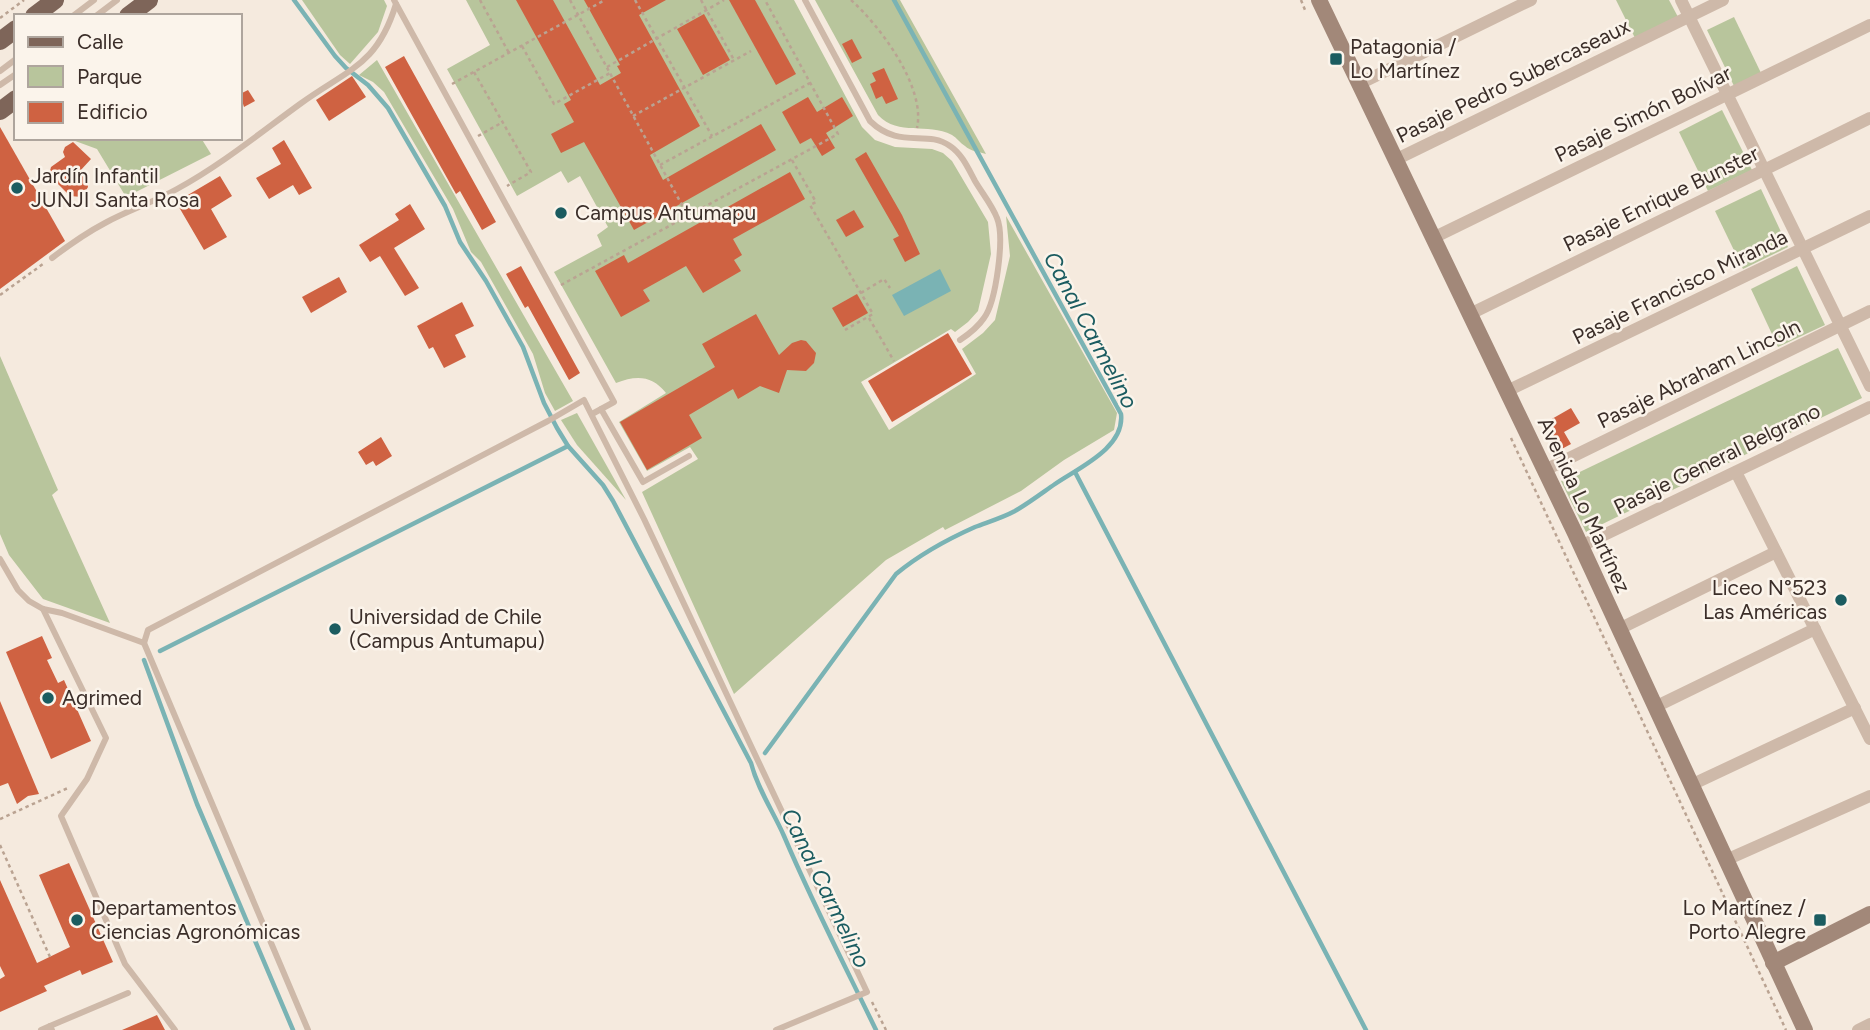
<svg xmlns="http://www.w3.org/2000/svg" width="1870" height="1030" viewBox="0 0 1870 1030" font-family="Figtree,sans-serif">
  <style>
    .green { fill: #b8c59c }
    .water { fill: #7ab3b4 }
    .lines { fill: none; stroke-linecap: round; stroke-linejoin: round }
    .stream { stroke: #7ab3b4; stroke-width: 4.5 }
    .building { fill: #cf6242 }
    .path { stroke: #baa392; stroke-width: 2.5; stroke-dasharray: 3.5 3.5; stroke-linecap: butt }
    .lane { stroke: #ceb9a9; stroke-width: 6 }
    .street { stroke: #ceb9a9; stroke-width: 12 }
    .secondary { stroke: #a28879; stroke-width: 16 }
    .primary { stroke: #7e6559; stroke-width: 18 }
    .poi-dot { fill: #1b5c60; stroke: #fbf4eb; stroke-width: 2.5 }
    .labels { text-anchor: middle; stroke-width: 5; stroke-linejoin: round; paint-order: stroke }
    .poi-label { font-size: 21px; fill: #3b2e29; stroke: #fbf4eb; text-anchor: start }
    .street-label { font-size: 21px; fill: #3b2e29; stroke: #fbf4eb }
    .water-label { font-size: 23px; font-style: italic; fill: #1b5c60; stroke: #fbf4eb }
  </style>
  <rect width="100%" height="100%" fill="#f5eade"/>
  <g class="green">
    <polygon points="302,0 384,0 387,6 378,32 350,64 340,55"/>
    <path d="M466 0H794L862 127 875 140 895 147 932 149 943 153 952 161 988 222 991 254 978 311 968 322 955 332 951 329 861 382 889 430 976 374 962 349 983 333 995 320 1010 256 1006 216 1117 413 1114 430 1064 460 1021 491 945 530 943 527 886 560 734 694 642 492 698 459 690 447 647 471 619 422 666 393C652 375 636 375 616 383L554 272 602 246 597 235 608 227 580 176 568 183 561 171 517 196 447 69 490 45Z"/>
    <path d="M815 0H900L986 154C979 152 970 151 965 146 960 143 957 138 952 135 927 122 899 137 878 115Z"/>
    <polygon points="1616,0 1669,0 1678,17 1635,38"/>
    <polygon points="1734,17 1761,73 1734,86 1707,30"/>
    <polygon points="377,60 573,401 555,411 545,393 533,354 481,262 471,252 453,209 384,92 373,82 359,75"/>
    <polygon points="1722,110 1752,170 1708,191 1679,132"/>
    <polygon points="67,138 201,138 211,154 126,197 97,149"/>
    <polygon points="1761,189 1788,247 1743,269 1715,211"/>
    <polygon points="1797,266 1825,325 1778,347 1751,289"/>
    <polygon points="1838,348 1862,398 1586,532 1561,481"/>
    <polygon points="0,356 58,490 52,495 110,623 43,599 9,555 0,534"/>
    <polygon points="577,413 626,500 577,445 561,420"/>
  </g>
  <polygon class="water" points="940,269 951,291 904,316 892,295"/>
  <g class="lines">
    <g class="stream">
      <path d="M294 0 335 56 346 68 368 85 388 108 445 206 460 242 486 281 523 347 544 403 557 428 568 446 603 485 613 501 751 763C758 790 773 811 784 836 812 902 845 966 876 1030"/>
      <polyline points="1075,472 1366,1030"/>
      <polyline points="160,651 568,446"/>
      <polyline points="144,660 197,804 293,1030"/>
      <path d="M765 753 896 574C919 555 948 539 975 527 988 522 1002 518 1015 511 1029 503 1042 493 1055 484 1078 468 1125 448 1121 414L894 0"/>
    </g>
  </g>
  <g class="building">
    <polygon points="516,0 553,0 600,85 621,73 617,66 620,65 584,0 666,0 639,15 700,126 650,155 663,180 761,124 776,150 634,230 584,142 561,153 551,134 574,122 564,104 571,100"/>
    <polygon points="729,0 755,0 796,74 776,85"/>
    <polygon points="704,14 730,60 703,75 677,29"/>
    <polygon points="852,39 862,58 852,63 842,44"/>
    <polygon points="404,56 496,222 482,230 460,191 456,194 385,67"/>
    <polygon points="884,68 898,99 886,104 882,96 876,99 870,84 876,81 872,73"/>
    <polygon points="352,76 366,97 329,121 316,100"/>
    <polygon points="248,90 255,101 244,107 240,94"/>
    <polygon points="808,97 817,112 842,97 853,116 826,133 835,148 822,156 811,138 800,144 782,112"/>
    <polygon points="0,127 65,241 0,289"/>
    <polygon points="284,140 312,188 299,195 293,185 269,199 256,178 281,164 272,148"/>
    <polygon points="73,142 91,159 80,171 87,181 88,187 82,197 70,196 49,175 51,167 65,157 63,152 65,147"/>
    <polygon points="866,152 902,215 920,254 905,262 893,239 899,236 855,159"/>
    <polygon points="790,172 805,199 733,239 742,255 734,260 741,271 703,293 686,266 643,290 650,301 621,317 595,271 624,255 628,263"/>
    <polygon points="220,176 232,196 211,209 227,237 204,250 176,202"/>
    <polygon points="410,204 425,229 394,248 419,288 405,296 380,256 370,262 359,245 399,220 395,214"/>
    <polygon points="854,210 864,227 846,237 836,220"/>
    <polygon points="521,266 580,373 569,380 528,306 525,308 506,274"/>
    <polygon points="339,277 347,292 311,313 302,297"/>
    <polygon points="857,294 868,313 843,327 832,308"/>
    <polygon points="462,302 474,326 455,335 466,357 444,368 433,347 429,349 417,326"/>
    <polygon points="756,314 779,355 792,343 801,340 806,341 816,353 814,363 806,371 787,370 779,393 760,386 738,399 733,389 689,415 702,438 647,470 620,422 715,367 702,344"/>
    <polygon points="948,333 972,374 892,422 868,381"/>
    <polygon points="1571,408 1580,423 1564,432 1571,444 1558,451 1543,424"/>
    <polygon points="381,437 392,456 376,466 373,461 366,465 358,452"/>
    <polygon points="42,636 52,658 47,660 58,683 64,680 91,741 51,759 6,652"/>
    <polygon points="0,701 39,794 28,796 17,804 8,783 0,786"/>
    <polygon points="69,863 113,962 82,975 80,970 44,986 47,991 0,1012 0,979 5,976 0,966 0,880 37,963 70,947 39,875"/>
    <polygon points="157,1015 165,1030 122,1030"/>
  </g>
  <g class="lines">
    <g class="path">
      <polyline points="480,0 509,53"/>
      <polyline points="570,0 688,216"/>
      <polyline points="635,0 712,136"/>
      <polyline points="701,0 734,60"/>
      <path d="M851 0C880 26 926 87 917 128"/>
      <polyline points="1301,0 1305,10"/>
      <polyline points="0,18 24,0"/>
      <polyline points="522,46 554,104 610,73"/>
      <polyline points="607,67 724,0"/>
      <polyline points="474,72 531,172 507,186"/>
      <polyline points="452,84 605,0"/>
      <polyline points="633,116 751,51"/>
      <polyline points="478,136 503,122"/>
      <polyline points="792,160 816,202 810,205 873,314 845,330"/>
      <polyline points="660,165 810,83"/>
      <polyline points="561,285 838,134 765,0"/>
      <polyline points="861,293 884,279 890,288"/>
      <polyline points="0,295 43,264"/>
      <polyline points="869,318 894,361"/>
      <polyline points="1511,438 1786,1030"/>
      <polyline points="0,819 68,788"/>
      <polyline points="0,845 50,957"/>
      <polyline points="872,1002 886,1030"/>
    </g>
    <g class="lane">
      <polyline points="394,0 614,402 592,414"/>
      <path d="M805 0 870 121C900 150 926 129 950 146 962 154 968 168 975 181 982 193 992 205 997 218 1005 237 996 302 984 318 978 327 969 334 960 340"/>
      <polyline points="73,16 94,0"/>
      <polyline points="96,16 117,0"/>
      <polyline points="0,71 16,59"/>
      <polyline points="0,85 16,74"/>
      <path d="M52 258C69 245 86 233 105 223 129 210 154 202 177 189 221 165 260 133 300 104 348 69 377 66 396 4"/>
      <polyline points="601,409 643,482 689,456"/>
      <polyline points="0,559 18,590 29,601 43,609 62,613 144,643 148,630 548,421 584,400 644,519 867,992 776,1030"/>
      <polyline points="43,609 106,738 87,779 61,816 125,964 175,1030"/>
      <polyline points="144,643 308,1030"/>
      <polyline points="50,1026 128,993"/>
      <polyline points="41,1030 50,1026 52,1030"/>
    </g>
    <g class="street">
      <polyline points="1681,0 1870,386"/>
      <polyline points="1359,84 1531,0"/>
      <polyline points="1395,160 1723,0"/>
      <polyline points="1433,238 1870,25"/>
      <polyline points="1470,314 1870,118"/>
      <polyline points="1507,391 1870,216"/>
      <polyline points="1545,470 1870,311"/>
      <polyline points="1736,472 1870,739"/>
      <polyline points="1581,546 1870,407"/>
      <polyline points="1619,629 1776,552"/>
      <polyline points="1655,707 1815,629"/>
      <polyline points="1691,785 1855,708"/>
      <polyline points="1726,860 1870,796"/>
      <polyline points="1858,1030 1870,1024"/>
    </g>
    <g class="secondary">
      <polyline points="1319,0 1575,533 1805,1030"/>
      <polyline points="1773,963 1870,914"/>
    </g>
    <g class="primary">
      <polyline points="34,16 55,0"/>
      <polyline points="128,16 149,0"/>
      <polyline points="0,41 16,29"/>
      <polyline points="0,111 16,99"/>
    </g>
  </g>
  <g class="poi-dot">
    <rect x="1329" y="52" width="14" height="14" rx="3.5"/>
    <circle cx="17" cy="188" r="7"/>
    <circle cx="561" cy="213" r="7"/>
    <circle cx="1841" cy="600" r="7"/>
    <circle cx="335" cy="629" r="7"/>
    <circle cx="48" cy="698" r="7"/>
    <circle cx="77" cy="920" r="7"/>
    <rect x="1813" y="913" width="14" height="14" rx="3.5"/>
  </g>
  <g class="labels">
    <g class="poi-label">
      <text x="1350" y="54">Patagonia /<tspan x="1350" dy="24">Lo Martínez</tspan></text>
      <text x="31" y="183">Jardín Infantil<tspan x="31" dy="24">JUNJI Santa Rosa</tspan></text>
      <text x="575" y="220">Campus Antumapu</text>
      <text x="1827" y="595" text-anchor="end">Liceo N°523<tspan x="1827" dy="24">Las Américas</tspan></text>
      <text x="349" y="624">Universidad de Chile<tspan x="349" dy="24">(Campus Antumapu)</tspan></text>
      <text x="62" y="705">Agrimed</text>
      <text x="91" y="915">Departamentos<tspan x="91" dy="24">Ciencias Agronómicas</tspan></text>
      <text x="1806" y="915" text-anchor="end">Lo Martínez /<tspan x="1806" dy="24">Porto Alegre</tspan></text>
    </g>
    <g class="street-label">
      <text transform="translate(1513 81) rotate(-26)" y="7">Pasaje Pedro Subercaseaux</text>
      <text transform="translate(1643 114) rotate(-26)" y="7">Pasaje Simón Bolívar</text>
      <text transform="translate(1661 199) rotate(-26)" y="7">Pasaje Enrique Bunster</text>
      <text transform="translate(1680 287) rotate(-26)" y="7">Pasaje Francisco Miranda</text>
      <text transform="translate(1699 374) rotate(-26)" y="7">Pasaje Abraham Lincoln</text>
      <text transform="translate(1717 459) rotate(-26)" y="7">Pasaje General Belgrano</text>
      <text transform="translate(1584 505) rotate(65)" y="7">Avenida Lo Martínez</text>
    </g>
    <g class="water-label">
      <text transform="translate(1091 330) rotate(62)" y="8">Canal Carmelino</text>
      <text transform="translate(826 888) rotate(64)" y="8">Canal Carmelino</text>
    </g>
  </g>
  <rect x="14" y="14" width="228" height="126" fill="#fbf4eb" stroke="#aea59d" stroke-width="2"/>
  <rect x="28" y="37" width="35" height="10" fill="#7e6559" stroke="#aea59d" stroke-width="2"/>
  <text x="77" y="49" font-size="21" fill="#3b2e29">Calle</text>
  <rect x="28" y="66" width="35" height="21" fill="#b8c59c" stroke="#aea59d" stroke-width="2"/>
  <text x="77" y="84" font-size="21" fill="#3b2e29">Parque</text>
  <rect x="28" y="102" width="35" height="21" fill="#cf6242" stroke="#aea59d" stroke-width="2"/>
  <text x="77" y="119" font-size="21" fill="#3b2e29">Edificio</text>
</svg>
